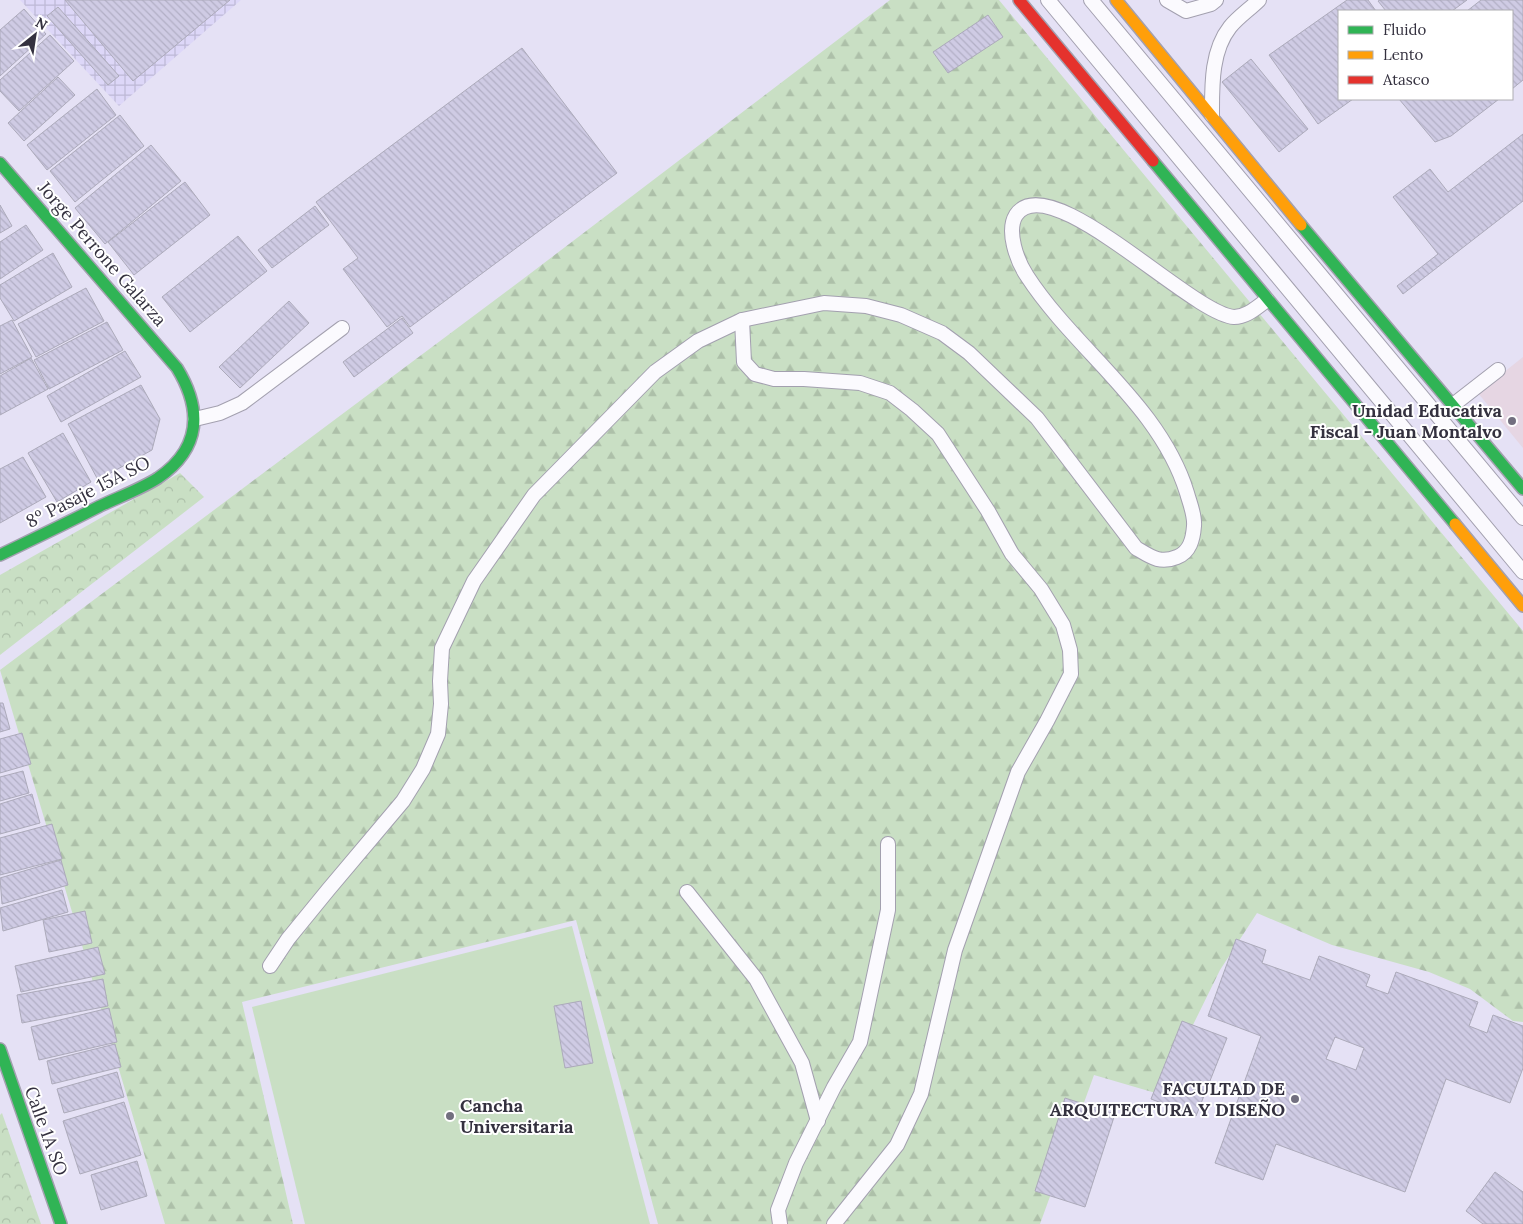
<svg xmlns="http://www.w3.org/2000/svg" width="1523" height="1224" viewBox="0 0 1523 1224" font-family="Lora,serif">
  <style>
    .industrial { fill: url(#industrial-grid) }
    .education { fill: #e6d6e3 }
    .forest { fill: url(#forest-firs) }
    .park { fill: url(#park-crowns) }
    .garden { fill: #c9dfc4 }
    .building { fill: url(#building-back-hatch); stroke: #acaaba; fill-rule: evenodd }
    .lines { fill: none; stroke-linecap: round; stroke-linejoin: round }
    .lane-casing { stroke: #a3a0af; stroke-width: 16 }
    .fast-casing { stroke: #a3a0af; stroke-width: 14 }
    .slow-casing { stroke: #a3a0af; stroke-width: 14 }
    .jam-casing { stroke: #a3a0af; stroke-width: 14 }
    .lane { stroke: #fbfafe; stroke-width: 14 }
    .fast { stroke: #30b455; stroke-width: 11 }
    .slow { stroke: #ff9f0a; stroke-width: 11 }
    .jam { stroke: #e5322d; stroke-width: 11 }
    .poi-dot { fill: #726f7f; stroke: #fff; stroke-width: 2 }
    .labels { text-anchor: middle; stroke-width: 4; stroke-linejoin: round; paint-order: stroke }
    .street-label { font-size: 18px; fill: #34313f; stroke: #fff }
    .poi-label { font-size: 18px; font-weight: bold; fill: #34313f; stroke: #fff; text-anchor: end }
  </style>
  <defs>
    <pattern id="industrial-grid" width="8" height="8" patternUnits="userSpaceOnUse" patternTransform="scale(1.25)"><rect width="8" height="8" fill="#ddd7f8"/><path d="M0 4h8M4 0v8" fill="none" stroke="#beb9d6"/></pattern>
    <pattern id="forest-firs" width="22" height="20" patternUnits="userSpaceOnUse" patternTransform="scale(1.25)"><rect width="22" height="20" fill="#c9dfc4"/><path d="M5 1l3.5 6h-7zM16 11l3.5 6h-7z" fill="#adc0a9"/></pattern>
    <pattern id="park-crowns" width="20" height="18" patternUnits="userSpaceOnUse" patternTransform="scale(1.25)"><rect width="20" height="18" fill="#c9dfc4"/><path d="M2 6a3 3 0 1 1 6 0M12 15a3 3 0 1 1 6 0" fill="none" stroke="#adc0a9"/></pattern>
    <pattern id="building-back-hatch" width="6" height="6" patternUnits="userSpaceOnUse" patternTransform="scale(1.25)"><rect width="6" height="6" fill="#cfcbe4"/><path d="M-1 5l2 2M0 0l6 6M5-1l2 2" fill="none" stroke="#b2afc5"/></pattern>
  </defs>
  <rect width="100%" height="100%" fill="#e5e1f5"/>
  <polygon class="industrial" points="20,0 241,0 119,106"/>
  <polygon class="education" points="1523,357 1523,448 1478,393"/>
  <polygon class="forest" points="890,0 999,0 1523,631 1523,1022 1513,1021 1470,989 1429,972 1332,945 1257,913 1220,970 1159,1094 1094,1075 1040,1224 658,1224 576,920 242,1002 293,1224 165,1224 0,670 527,276"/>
  <g class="park">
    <polygon points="180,473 204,497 0,655 0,575"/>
    <polygon points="2,1113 41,1224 0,1224 0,1115"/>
  </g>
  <polygon class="garden" points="572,926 650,1224 305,1224 252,1007"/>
  <g class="building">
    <polygon points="65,0 230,0 133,81"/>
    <polygon points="1347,0 1368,0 1376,11 1339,11 1339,99 1353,99 1318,124 1269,55"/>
    <polygon points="1380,0 1467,0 1452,11 1386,11 1378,1"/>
    <polygon points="1481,0 1523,0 1523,80 1512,89 1512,11 1467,11"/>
    <polygon points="58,7 119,76 108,85 47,16"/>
    <polygon points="24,9 46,34 0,76 0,30"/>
    <polygon points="988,15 1003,37 948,73 933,52"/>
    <polygon points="50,35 74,61 19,111 0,91 0,80"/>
    <polygon points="522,48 617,173 410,327 402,316 387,327 343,269 358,258 316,202"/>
    <polygon points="1251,59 1308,129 1279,152 1222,82"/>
    <polygon points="58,77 75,95 24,141 8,123"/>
    <polygon points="97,89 116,115 47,170 27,145"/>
    <polygon points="1399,99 1499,99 1451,136 1435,142"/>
    <polygon points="120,115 144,146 75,202 50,171"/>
    <polygon points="1523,134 1523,201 1403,294 1397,286 1438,254 1393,197 1430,169 1448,192"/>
    <polygon points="151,145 181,181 105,244 75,208"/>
    <polygon points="185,182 210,215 134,275 108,242"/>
    <polygon points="0,205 12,226 0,233"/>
    <polygon points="315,206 329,225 272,268 258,250"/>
    <polygon points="26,225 43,250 0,279 0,242"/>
    <polygon points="238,236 267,271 190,332 162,297"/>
    <polygon points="53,253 72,287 14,321 0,298 0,285"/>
    <polygon points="86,288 104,321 36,357 18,324"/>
    <polygon points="289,301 309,323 240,388 219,367"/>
    <polygon points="402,318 413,333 354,377 343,362"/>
    <polygon points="12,320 32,357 0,374 0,326"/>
    <polygon points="107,322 123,350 49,389 34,360"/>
    <polygon points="125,351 141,377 61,422 47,396"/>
    <polygon points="31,358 48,389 0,415 0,376"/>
    <polygon points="141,385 160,419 152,450 98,480 68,424"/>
    <polygon points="63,433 91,482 57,502 28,453"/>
    <polygon points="23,457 46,497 0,523 0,469"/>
    <polygon points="0,703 3,703 10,729 0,732"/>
    <polygon points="22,733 31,764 0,773 0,739"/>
    <polygon points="23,771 29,793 0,801 0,777"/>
    <polygon points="32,794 40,823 0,834 0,804"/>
    <polygon points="52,824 62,859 0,875 0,838"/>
    <polygon points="61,860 68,885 2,904 0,878"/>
    <polygon points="62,890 68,912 3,931 0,908"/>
    <polygon points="85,911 92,943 49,952 43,920"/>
    <path d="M1236 939 1266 950 1262 963 1310 980 1319 956 1370 975 1366 986 1388 994 1396 972 1478 1002 1469 1026 1487 1033 1493 1015 1523 1026V1068L1510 1103 1446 1079 1405 1192 1276 1144 1263 1180 1215 1163 1261 1036 1208 1016ZM1335 1037 1364 1048 1356 1070 1326 1059Z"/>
    <polygon points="98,947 105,974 21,992 15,966"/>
    <polygon points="103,979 108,1006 22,1023 17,995"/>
    <polygon points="581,1001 593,1063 565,1068 554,1006"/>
    <polygon points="109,1008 117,1042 39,1060 31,1027"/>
    <polygon points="1182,1021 1227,1038 1196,1116 1151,1099"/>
    <polygon points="115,1044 121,1067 52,1084 47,1061"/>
    <polygon points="117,1072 124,1097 64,1113 57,1089"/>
    <polygon points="1065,1098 1115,1114 1085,1207 1035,1191"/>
    <polygon points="124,1102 141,1155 80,1174 63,1121"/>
    <polygon points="137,1161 147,1196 101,1210 91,1175"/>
    <polygon points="1495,1172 1523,1192 1523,1224 1483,1224 1466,1211"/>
  </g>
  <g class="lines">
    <g class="lane-casing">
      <g id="lane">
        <polyline points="1048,0 1523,572"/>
        <polyline points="1091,0 1523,518"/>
        <polyline points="1167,0 1186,11 1211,4 1216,0"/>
        <path d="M1212 115C1212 86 1211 51 1230 27 1238 17 1250 9 1259 0"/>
        <polyline points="742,320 744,362 755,374 774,379 804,379 860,383 890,393 912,410 938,434 988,511 1012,554 1041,589 1063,625 1070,650 1071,674 1047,721 1018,772 955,950 921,1094 897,1145 834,1224"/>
        <polyline points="1453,405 1498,370"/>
        <polyline points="195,419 220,413 242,403 342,328"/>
        <polyline points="687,892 756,979 802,1063 818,1121"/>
        <path d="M270 966 288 939 328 890 403 801 423 769 438 734 441 704 440 681 442 648 474 581 534 495 655 372 698 341 742 320 824 303 866 306 901 315 942 333 969 353 1037 418 1136 548C1151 557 1160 564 1177 557 1190 552 1193 539 1194 526 1195 515 1190 504 1187 493 1160 405 1075 350 1027 276 1017 261 1006 231 1016 215 1049 166 1191 314 1234 317 1247 317 1257 307 1267 300"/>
        <polyline points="780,1224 778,1210 796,1163 834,1087 860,1042 888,910 888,844"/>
      </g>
    </g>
    <g class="fast-casing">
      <g id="fast">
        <polyline points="1153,161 1455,524"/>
        <path d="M0 163 177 368C202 409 202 448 158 478 141 489 119 497 100 506 67 523 33 539 0 555"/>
        <polyline points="1301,225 1523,489"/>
        <polyline points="0,1049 61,1224"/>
      </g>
    </g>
    <g class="slow-casing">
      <g id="slow">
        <polyline points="1116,0 1301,225"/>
        <polyline points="1455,524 1523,606"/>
      </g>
    </g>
    <g class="jam-casing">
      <polyline id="jam" points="1019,0 1153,161"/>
    </g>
    <use href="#lane" class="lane"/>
    <use href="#fast" class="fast"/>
    <use href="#slow" class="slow"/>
    <use href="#jam" class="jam"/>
  </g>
  <g class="poi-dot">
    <circle cx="1512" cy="421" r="5"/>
    <circle cx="1295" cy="1099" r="5"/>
    <circle cx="450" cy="1116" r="5"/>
  </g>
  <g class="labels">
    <g class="street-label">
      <text transform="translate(102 254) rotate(49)" y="6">Jorge Perrone Galarza</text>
      <text transform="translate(88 492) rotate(-27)" y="6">8º Pasaje 15A SO</text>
      <text transform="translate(46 1131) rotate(70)" y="6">Calle 1A SO</text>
    </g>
    <g class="poi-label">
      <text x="1502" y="417">Unidad Educativa<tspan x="1502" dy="21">Fiscal - Juan Montalvo</tspan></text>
      <text x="1285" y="1095">FACULTAD DE<tspan x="1285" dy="21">ARQUITECTURA Y DISEÑO</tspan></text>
      <text x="460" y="1112" text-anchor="start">Cancha<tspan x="460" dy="21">Universitaria</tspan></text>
    </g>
  </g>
  <rect x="1338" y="10" width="175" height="90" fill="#ffffff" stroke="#aeadb2"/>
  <rect x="1348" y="26" width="25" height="8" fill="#30b455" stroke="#aeadb2"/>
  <text x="1383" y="35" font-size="15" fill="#34313f">Fluido</text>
  <rect x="1348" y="51" width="25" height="8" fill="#ff9f0a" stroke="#aeadb2"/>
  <text x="1383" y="60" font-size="15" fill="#34313f">Lento</text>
  <rect x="1348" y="76" width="25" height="8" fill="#e5322d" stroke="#aeadb2"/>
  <text x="1383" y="85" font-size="15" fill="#34313f">Atasco</text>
  <g transform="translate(35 35) rotate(30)" stroke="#ffffff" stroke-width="4" paint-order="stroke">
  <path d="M0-4L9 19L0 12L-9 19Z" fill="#34313f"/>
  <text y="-8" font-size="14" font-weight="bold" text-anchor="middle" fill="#34313f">N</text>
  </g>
</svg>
